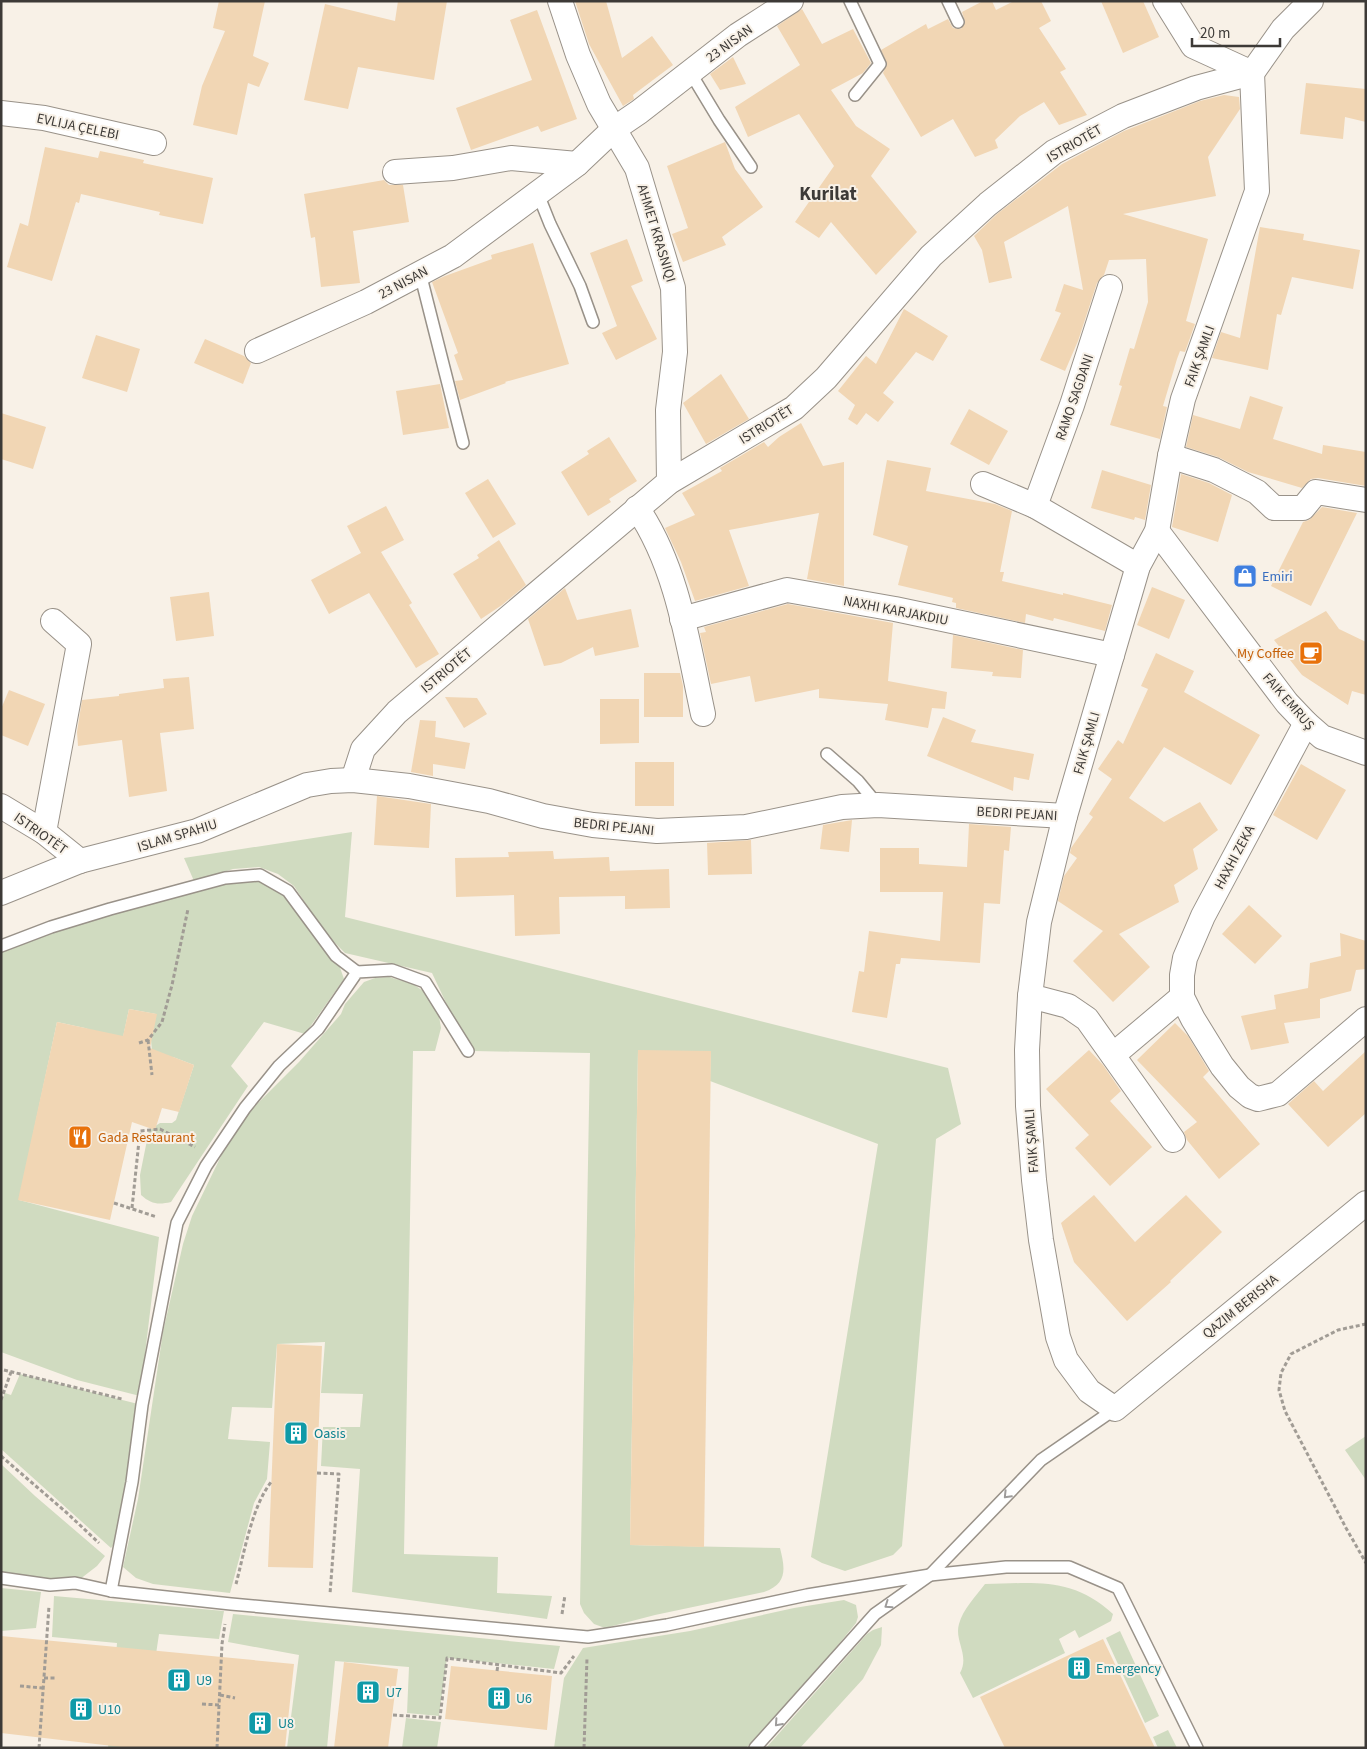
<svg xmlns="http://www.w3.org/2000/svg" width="1367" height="1749" viewBox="0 0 1367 1749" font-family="'Source Sans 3',sans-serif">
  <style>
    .green { fill: #d0dbc0 }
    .building { fill: #f1d6b4 }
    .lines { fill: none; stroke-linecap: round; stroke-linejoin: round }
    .lane-casing { stroke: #999289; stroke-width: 14 }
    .street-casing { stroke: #999289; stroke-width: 26 }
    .path { stroke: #a19c95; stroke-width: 3; stroke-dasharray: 4 2.5; stroke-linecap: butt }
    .lane { stroke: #fff; stroke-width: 11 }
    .street { stroke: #fff; stroke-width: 24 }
    .oneway { stroke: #9e9c9b }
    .labels { text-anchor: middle; stroke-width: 4; stroke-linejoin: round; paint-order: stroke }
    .street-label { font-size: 14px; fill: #3d3a37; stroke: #f8f1e7 }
    .shop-label { font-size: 14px; fill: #366cbe; stroke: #f8f1e7; text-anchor: start }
    .food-label { font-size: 14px; fill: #c56008; stroke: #f8f1e7; text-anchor: end }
    .culture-label { font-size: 14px; fill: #0d838f; stroke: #f8f1e7; text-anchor: start }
    .district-label { font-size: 19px; font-weight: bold; fill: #3d3a37; stroke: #f8f1e7 }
  </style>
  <rect width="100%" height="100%" fill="#f8f1e7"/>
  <g class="green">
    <path d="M352 832 345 917 948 1068 961 1124 936 1139 902 1546 893 1555 845 1571 822 1563 811 1557 878 1144 710 1081 711 1051H638L630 1545 780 1548C785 1568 788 1584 764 1592L655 1615 605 1628 594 1624 584 1613 580 1604 590 1053 473 1051 448 1007 432 973 345 953 325 933 294 886 278 874 259 867 233 869 194 881 184 858Z"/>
    <path d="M260 875 288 891 336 956 344 979 305 1034 264 1022 231 1066 248 1086 171 1202C158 1205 151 1204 141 1195L140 1175 149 1130 160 1123H172L176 1120 194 1065 173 1057 154 1074 151 1040 156 1014 129 1009 122 1042 85 1028 57 1022 19 1200 159 1237 140 1396 77 1380 1 1352V946L51 927Z"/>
    <polygon points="389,977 413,984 426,993 432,1002 439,1016 441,1028 435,1051 413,1051 404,1554 498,1557 497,1593 552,1596 547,1619 352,1592 360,1469 321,1466 323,1427 360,1427 363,1394 321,1393 325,1342 277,1344 272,1408 232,1407 228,1439 270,1442 267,1479 254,1503 230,1593 153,1584 136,1578 123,1567 138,1499 163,1332 183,1244 192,1216 222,1154 250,1111 299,1062 341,1014 345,1004 364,982 375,978"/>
    <polygon points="4,1370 142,1405 117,1540 111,1548 1,1449 1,1404 5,1393 11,1395 20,1374"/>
    <polygon points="1366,1436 1366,1480 1345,1450"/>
    <polygon points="1,1464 35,1496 105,1556 97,1566 75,1583 1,1578"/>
    <path d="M985 1584C1036 1583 1073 1577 1113 1614L1111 1621 1079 1638 1075 1630 1059 1639 1065 1653 973 1698 960 1673C970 1655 954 1641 959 1624 963 1609 976 1596 985 1584Z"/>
    <polygon points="1,1588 41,1592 36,1628 1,1631"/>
    <polygon points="54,1596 224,1611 219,1639 159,1634 142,1748 108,1748 117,1643 52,1637"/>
    <polygon points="844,1600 856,1605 858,1617 856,1623 798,1694 776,1715 746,1748 554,1748 564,1678 583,1648 690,1631 794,1608"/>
    <polygon points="233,1614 560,1646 554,1669 447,1658 439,1716 407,1713 409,1667 335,1661 327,1748 287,1748 299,1655 228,1642"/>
    <polygon points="882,1627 881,1645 863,1679 800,1748 766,1748 867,1634 873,1630"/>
    <polygon points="1120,1631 1159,1716 1145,1723 1106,1638"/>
    <polygon points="406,1718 441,1722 437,1748 402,1748"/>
    <polygon points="1168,1730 1177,1748 1158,1748 1153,1737"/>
  </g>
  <g class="building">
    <polygon points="219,1 265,1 253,56 269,63 259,87 248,83 237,135 193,125 202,86 225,31 213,28"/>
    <polygon points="398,1 447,1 434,80 358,67 348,109 304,100 325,4 395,21"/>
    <polygon points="575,1 606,1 622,58 652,36 673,65 633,95 634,99 623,106 589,44"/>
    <polygon points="983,1 992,1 996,10 1014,1 1041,1 1051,21 1039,28 1066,69 1060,72 1087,115 1059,125 1044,102 1020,116 995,140 998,148 975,157 953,119 921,137 883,73 887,64 881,50 926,24 928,29 948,19 953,28 961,29 965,22 962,12"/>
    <polygon points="1101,1 1143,1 1159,37 1123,53"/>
    <polygon points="802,9 822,44 853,29 871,63 863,73 831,90 856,126 890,149 871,176 917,232 876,275 831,222 819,238 795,222 834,166 799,114 748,137 735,107 800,65 777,26"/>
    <polygon points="537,10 577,119 541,132 538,126 471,150 456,108 532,80 510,20"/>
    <polygon points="733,57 746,84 720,90 710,74"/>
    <polygon points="1306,83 1366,89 1366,122 1345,117 1343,139 1300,134"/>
    <polygon points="1224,95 1239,97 1240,109 1208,157 1216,196 1123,214 1208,239 1186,321 1195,324 1185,352 1180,351 1177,359 1163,406 1167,407 1160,439 1110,425 1122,386 1119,385 1130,348 1134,349 1148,302 1146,259 1109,260 1104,275 1097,283 1078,341 1065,371 1040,360 1061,313 1055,311 1064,284 1083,290 1068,206 1004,242 1012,278 989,283 982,250 974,236 997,214 1062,164 1124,131 1200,101"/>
    <polygon points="725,142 735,169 763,207 722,237 726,245 683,262 672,234 688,228 667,166"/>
    <polygon points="45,147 98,158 100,151 144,160 143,163 213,178 203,224 159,215 160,212 81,194 79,203 76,202 52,281 7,267 20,223 28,226"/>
    <polygon points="384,180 389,185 403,185 409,222 353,231 360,283 321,287 315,237 311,238 304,194"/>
    <polygon points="1260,227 1304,234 1303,240 1360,250 1353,289 1292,277 1281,315 1277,314 1268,370 1212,358 1221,332 1240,338"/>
    <polygon points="627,239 643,281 631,286 657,339 616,360 602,333 617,326 590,253"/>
    <polygon points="533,243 569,364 505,382 506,383 460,400 455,381 463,380 454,355 458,353 432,282 445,276 492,259 491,255"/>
    <polygon points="904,309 948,336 933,361 916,352 883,393 894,402 878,422 866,413 857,425 848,419 855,405 838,391 866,356 876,364"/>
    <polygon points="96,335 140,349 127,392 82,378"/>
    <polygon points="205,339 244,356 251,363 243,384 194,363"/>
    <polygon points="721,374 749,419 706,444 683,403"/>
    <polygon points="440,384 449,428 403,435 396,391"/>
    <polygon points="1250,396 1283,407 1273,439 1322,454 1323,445 1366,452 1366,486 1318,478 1311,479 1302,488 1248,472 1218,457 1186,447 1193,415 1240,429"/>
    <polygon points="969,409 1008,431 989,465 950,444"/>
    <polygon points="1,413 46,427 33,469 1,459"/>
    <polygon points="801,423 823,466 844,462 844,586 807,579 819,513 729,530 749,586 695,601 681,562 665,528 695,515 682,493 722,471 720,468 764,442 768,447 779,437"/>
    <polygon points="609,437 637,481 609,499 611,502 588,516 561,472 589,454 587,451"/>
    <polygon points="887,460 931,468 926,491 995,504 1012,511 1000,572 1004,572 1002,581 1063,595 1063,593 1112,605 1105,631 1054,618 1053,621 1026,614 1025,623 956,608 956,603 952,602 953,598 898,585 908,546 873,535"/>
    <polygon points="1102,470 1151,485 1145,520 1135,517 1134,520 1091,508"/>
    <polygon points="1181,474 1209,483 1232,495 1218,542 1172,527"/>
    <polygon points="488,479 516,524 493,538 465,493"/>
    <polygon points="386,506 404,540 381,552 412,603 409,605 439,654 416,668 369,593 329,614 311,580 361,553 347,526"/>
    <polygon points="1322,507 1357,513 1311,606 1271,586 1303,522 1309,520"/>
    <polygon points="499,540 526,585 502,605 481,619 453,574 479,558 477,555"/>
    <polygon points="1152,587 1185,600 1169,639 1137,625"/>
    <polygon points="565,588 577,620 631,609 639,647 595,656 593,647 561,663 544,666 528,619"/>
    <polygon points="209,592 214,636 176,641 170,597"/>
    <polygon points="788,604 893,623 888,681 947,692 945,709 932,708 928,728 885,720 888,704 819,698 819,689 755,702 750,676 711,684 700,633 706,632 704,627"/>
    <polygon points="1326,611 1339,629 1366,642 1366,695 1352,691 1348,705 1302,675 1274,640"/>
    <polygon points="953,635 1023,650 1021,678 992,676 993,672 951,668"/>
    <polygon points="1156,653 1194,671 1184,692 1260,735 1231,785 1164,747 1129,798 1164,822 1200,802 1218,830 1193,849 1198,869 1174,885 1179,902 1119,934 1150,967 1113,1002 1073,961 1103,931 1058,901 1064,876 1077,858 1070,853 1071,848 1093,817 1089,814 1112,779 1098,769 1118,740 1123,744 1148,689 1141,686"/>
    <polygon points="644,673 680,673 683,686 683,717 644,717"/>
    <polygon points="189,677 194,729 160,733 167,791 129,797 122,740 78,746 77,732 82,700 119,696 119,694 164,688 163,679"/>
    <polygon points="9,690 45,704 28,746 1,735 1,709"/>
    <polygon points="445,697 477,698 487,714 464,728"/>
    <polygon points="600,699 639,699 639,743 600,744"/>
    <polygon points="943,717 976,730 971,742 1034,754 1029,780 1014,777 1013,791 927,756"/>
    <polygon points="420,720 436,721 435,737 470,743 465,769 433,764 433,776 411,772"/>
    <rect x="635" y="762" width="39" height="44"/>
    <polygon points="1301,764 1346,790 1317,840 1273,815"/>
    <polygon points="377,796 431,804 429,848 374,845"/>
    <polygon points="852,820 849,852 820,849 823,825"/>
    <polygon points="969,824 1011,827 1009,851 1004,850 1000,904 984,903 980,963 901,958 900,964 896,964 887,1018 852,1012 859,971 864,972 869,931 940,941 943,892 880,892 880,848 919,848 919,864 967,867"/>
    <polygon points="751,840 752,874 708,875 707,843"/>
    <polygon points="553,851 554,859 609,857 610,871 669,869 670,908 625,909 625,896 559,897 560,934 515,936 514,895 456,897 455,858 509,857 508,852"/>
    <polygon points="1249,905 1282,936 1255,964 1222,934"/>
    <polygon points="1340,933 1366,941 1366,969 1356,970 1351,991 1320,999 1320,1018 1284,1023 1289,1043 1251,1050 1241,1016 1276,1009 1274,995 1308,988 1310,963 1341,956"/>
    <polygon points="129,1009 157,1014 150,1048 194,1065 179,1112 162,1108 155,1130 132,1122 110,1220 18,1200 57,1022 123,1036"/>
    <polygon points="1175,1023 1188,1036 1209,1071 1203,1077 1260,1144 1219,1179 1187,1140 1184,1132 1197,1122 1137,1060"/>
    <polygon points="638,1050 711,1051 704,1547 630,1545"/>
    <polygon points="1089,1050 1103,1065 1121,1091 1110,1101 1152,1147 1110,1186 1075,1148 1089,1135 1046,1089"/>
    <polygon points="1366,1051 1366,1113 1328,1147 1288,1104 1314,1081 1323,1091"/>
    <polygon points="1094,1195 1135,1242 1186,1195 1222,1232 1170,1281 1171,1282 1127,1321 1074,1262 1061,1223"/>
    <polygon points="277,1344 322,1346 313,1568 268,1567"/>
    <polygon points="1,1636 294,1664 285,1748 130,1748 1,1733"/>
    <polygon points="1103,1639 1155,1748 1005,1748 980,1697"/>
    <polygon points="344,1662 398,1669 388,1748 334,1748"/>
    <polygon points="451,1666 552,1676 547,1730 445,1719"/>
  </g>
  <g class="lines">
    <g class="lane-casing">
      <g id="lane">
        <polyline points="850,1 880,64 855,95"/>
        <polyline points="948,1 958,22"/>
        <polyline points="690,72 719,120 751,167"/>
        <polyline points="538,194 550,224 580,286 593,322"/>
        <polyline points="420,273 463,443"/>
        <polyline points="827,754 858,781 877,804"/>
        <polyline points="1,946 51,927 110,909 225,878 260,875 288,891 336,956 357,972"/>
        <polyline points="1,1578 50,1585 75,1583 111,1591 231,1604 588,1637 667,1625 807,1595 930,1575 1006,1567 1069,1567 1118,1588 1197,1748"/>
        <polyline points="111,1591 132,1482 142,1405 177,1223 206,1166 245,1108 279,1066 318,1029 357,972 392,970 425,982 468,1051"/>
        <polyline points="755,1748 875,1614 930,1575 1041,1460 1115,1409"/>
      </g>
    </g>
    <g class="street-casing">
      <g id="street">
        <polyline points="560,1 578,55 599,104 637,168 673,288 675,352 668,410 669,482"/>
        <polyline points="1165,1 1193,46 1252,73"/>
        <polyline points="1252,73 1257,191 1183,399 1170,456 1157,531 1138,566 1065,816 1039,922 1030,996 1027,1050 1028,1106 1034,1180 1041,1240 1058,1337 1066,1360 1089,1391 1115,1409 1366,1203"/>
        <polyline points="1252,73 1283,29 1311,1"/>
        <polyline points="1,113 44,118 154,143"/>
        <polyline points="395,172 453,168 511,158 577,164"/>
        <polyline points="257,351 366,302 453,256 577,164 614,129 639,112 738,35 791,1"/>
        <polyline points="1170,456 1214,470 1257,492 1274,508 1303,508 1316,492 1366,500"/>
        <polyline points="983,484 1035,506 1072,405 1110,287"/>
        <polyline points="1035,506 1138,566"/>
        <path d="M637 508C678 568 688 645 703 714"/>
        <polyline points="1157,531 1287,703 1306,723 1322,737 1366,753"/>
        <polyline points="682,619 787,590 895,609 1112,655"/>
        <polyline points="1306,723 1203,916 1185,958 1182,975 1182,997 1193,1019 1222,1066 1239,1087 1250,1096 1258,1099 1278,1094 1366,1019"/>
        <polyline points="353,780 363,749 397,712 669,482 794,408 826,378 931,256 988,204 1054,152 1123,116 1196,88 1252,73"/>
        <polyline points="1,806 44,832 80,861"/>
        <polyline points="44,832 79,644 53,621"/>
        <polyline points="1,893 80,861 197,831 307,785 331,781 353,780 409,786 489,801 543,816 593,825 657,831 746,827 842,807 878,805 1065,816"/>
        <polyline points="1030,996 1068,1006 1087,1019 1173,1140"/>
        <polyline points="1113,1055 1182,997"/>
      </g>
    </g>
    <g class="path">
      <polyline points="148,1040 152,1075"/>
      <polyline points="139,1043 148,1040 162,1022 172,985 188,909"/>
      <polyline points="114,1203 157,1217"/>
      <polyline points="132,1208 140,1131 160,1129 195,1147"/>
      <polyline points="1366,1324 1338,1330 1291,1354 1281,1373 1279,1390 1285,1411 1346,1528 1366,1563"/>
      <polyline points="4,1370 122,1399"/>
      <polyline points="1,1400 11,1372"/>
      <polyline points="1,1456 67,1513 99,1543"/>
      <polyline points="317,1473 339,1474 330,1594"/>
      <path d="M236 1584C244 1554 252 1505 272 1481"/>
      <polyline points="562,1614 565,1595"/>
      <polyline points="497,1671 498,1665"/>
      <polyline points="44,1678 57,1678"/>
      <polyline points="20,1686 43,1688"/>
      <polyline points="220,1695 235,1698"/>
      <polyline points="202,1704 219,1705"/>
      <polyline points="393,1715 440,1718 447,1658 561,1673 574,1656"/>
      <polyline points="39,1748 49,1606"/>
      <polyline points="217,1748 222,1644 225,1624"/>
      <polyline points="584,1748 587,1658"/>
    </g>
    <use href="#lane" class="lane"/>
    <use href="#street" class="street"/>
  </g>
  <defs><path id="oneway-chevron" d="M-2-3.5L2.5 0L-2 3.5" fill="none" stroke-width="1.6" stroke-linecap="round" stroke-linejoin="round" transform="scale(1.25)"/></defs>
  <g class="oneway">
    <use href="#oneway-chevron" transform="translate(1007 1495) rotate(134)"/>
    <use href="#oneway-chevron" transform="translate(888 1605) rotate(145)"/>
    <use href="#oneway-chevron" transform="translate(778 1723) rotate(132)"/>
  </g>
  <defs>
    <g id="shop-square" transform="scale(1.25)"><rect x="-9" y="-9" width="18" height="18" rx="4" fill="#3f7fe0" stroke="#f8f1e7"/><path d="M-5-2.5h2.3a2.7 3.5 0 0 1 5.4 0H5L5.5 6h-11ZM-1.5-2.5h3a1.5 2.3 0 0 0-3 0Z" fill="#fff"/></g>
    <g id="cafe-square" transform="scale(1.25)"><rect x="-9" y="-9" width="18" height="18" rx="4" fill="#e8710a" stroke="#f8f1e7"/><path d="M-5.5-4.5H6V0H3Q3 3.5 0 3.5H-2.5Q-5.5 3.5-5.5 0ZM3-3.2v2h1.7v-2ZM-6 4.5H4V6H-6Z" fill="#fff"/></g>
    <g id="restaurant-square" transform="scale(1.25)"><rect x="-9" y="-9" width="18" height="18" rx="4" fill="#e8710a" stroke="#f8f1e7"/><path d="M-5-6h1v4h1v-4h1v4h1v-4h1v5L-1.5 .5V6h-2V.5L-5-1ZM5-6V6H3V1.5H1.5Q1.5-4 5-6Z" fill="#fff"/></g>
    <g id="building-square" transform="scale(1.25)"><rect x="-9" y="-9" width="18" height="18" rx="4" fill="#0f9aa8" stroke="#f8f1e7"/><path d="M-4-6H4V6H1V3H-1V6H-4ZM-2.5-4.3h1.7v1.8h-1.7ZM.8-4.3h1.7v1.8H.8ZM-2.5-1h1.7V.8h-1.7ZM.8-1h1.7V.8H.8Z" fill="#fff"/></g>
  </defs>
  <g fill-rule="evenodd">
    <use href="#shop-square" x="1245" y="576"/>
    <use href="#cafe-square" x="1311" y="653"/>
    <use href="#restaurant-square" x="80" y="1137"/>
    <use href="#building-square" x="296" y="1433"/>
    <use href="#building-square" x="1079" y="1668"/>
    <use href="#building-square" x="179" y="1680"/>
    <use href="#building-square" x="368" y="1692"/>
    <use href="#building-square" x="499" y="1698"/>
    <use href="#building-square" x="81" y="1709"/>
    <use href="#building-square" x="260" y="1723"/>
  </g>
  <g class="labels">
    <g class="street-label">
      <text transform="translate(729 43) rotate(-36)" y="5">23 NISAN</text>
      <text transform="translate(78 126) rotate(12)" y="5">EVLIJA ÇELEBI</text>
      <text transform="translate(1074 143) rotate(-30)" y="5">ISTRIOTËT</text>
      <text transform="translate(657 233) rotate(73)" y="5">AHMET KRASNIQI</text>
      <text transform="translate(403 282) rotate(-28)" y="5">23 NISAN</text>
      <text transform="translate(1199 356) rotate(-70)" y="5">FAIK ŞAMLI</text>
      <text transform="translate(1074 397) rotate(-71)" y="5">RAMO SAGDANI</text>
      <text transform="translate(766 424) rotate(-32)" y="5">ISTRIOTËT</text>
      <text transform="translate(896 610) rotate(11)" y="5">NAXHI KARJAKDIU</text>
      <text transform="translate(446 670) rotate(-40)" y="5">ISTRIOTËT</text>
      <text transform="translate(1289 701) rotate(49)" y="5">FAIK EMRUŞ</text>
      <text transform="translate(1086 743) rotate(-74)" y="5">FAIK ŞAMLI</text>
      <text transform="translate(1017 813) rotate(3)" y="5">BEDRI PEJANI</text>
      <text transform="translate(614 826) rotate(6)" y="5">BEDRI PEJANI</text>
      <text transform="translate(41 833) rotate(35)" y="5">ISTRIOTËT</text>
      <text transform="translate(177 835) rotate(-17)" y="5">ISLAM SPAHIU</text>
      <text transform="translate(1234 857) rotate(-62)" y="5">HAXHI ZEKA</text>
      <text transform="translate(1031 1141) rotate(-94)" y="5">FAIK ŞAMLI</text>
      <text transform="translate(1240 1306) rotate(-39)" y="5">QAZIM BERISHA</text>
    </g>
    <g class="shop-label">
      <text x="1262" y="581">Emiri</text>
    </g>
    <g class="food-label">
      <text x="1294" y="658">My Coffee</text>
      <text x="98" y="1142" text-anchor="start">Gada Restaurant</text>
    </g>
    <g class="culture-label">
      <text x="314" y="1438">Oasis</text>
      <text x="1096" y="1673">Emergency</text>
      <text x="196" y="1685">U9</text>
      <text x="386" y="1697">U7</text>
      <text x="516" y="1703">U6</text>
      <text x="98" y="1714">U10</text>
      <text x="278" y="1728">U8</text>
    </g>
    <g class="district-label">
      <text x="828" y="200">Kurilat</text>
    </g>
  </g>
  <rect width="1367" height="1749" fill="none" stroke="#3d3a37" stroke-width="5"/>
  <path d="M1192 38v8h88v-8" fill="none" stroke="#3d3a37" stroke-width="2.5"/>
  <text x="1200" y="38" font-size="15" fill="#3d3a37" stroke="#f8f1e7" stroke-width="4" paint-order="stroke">20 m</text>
</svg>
